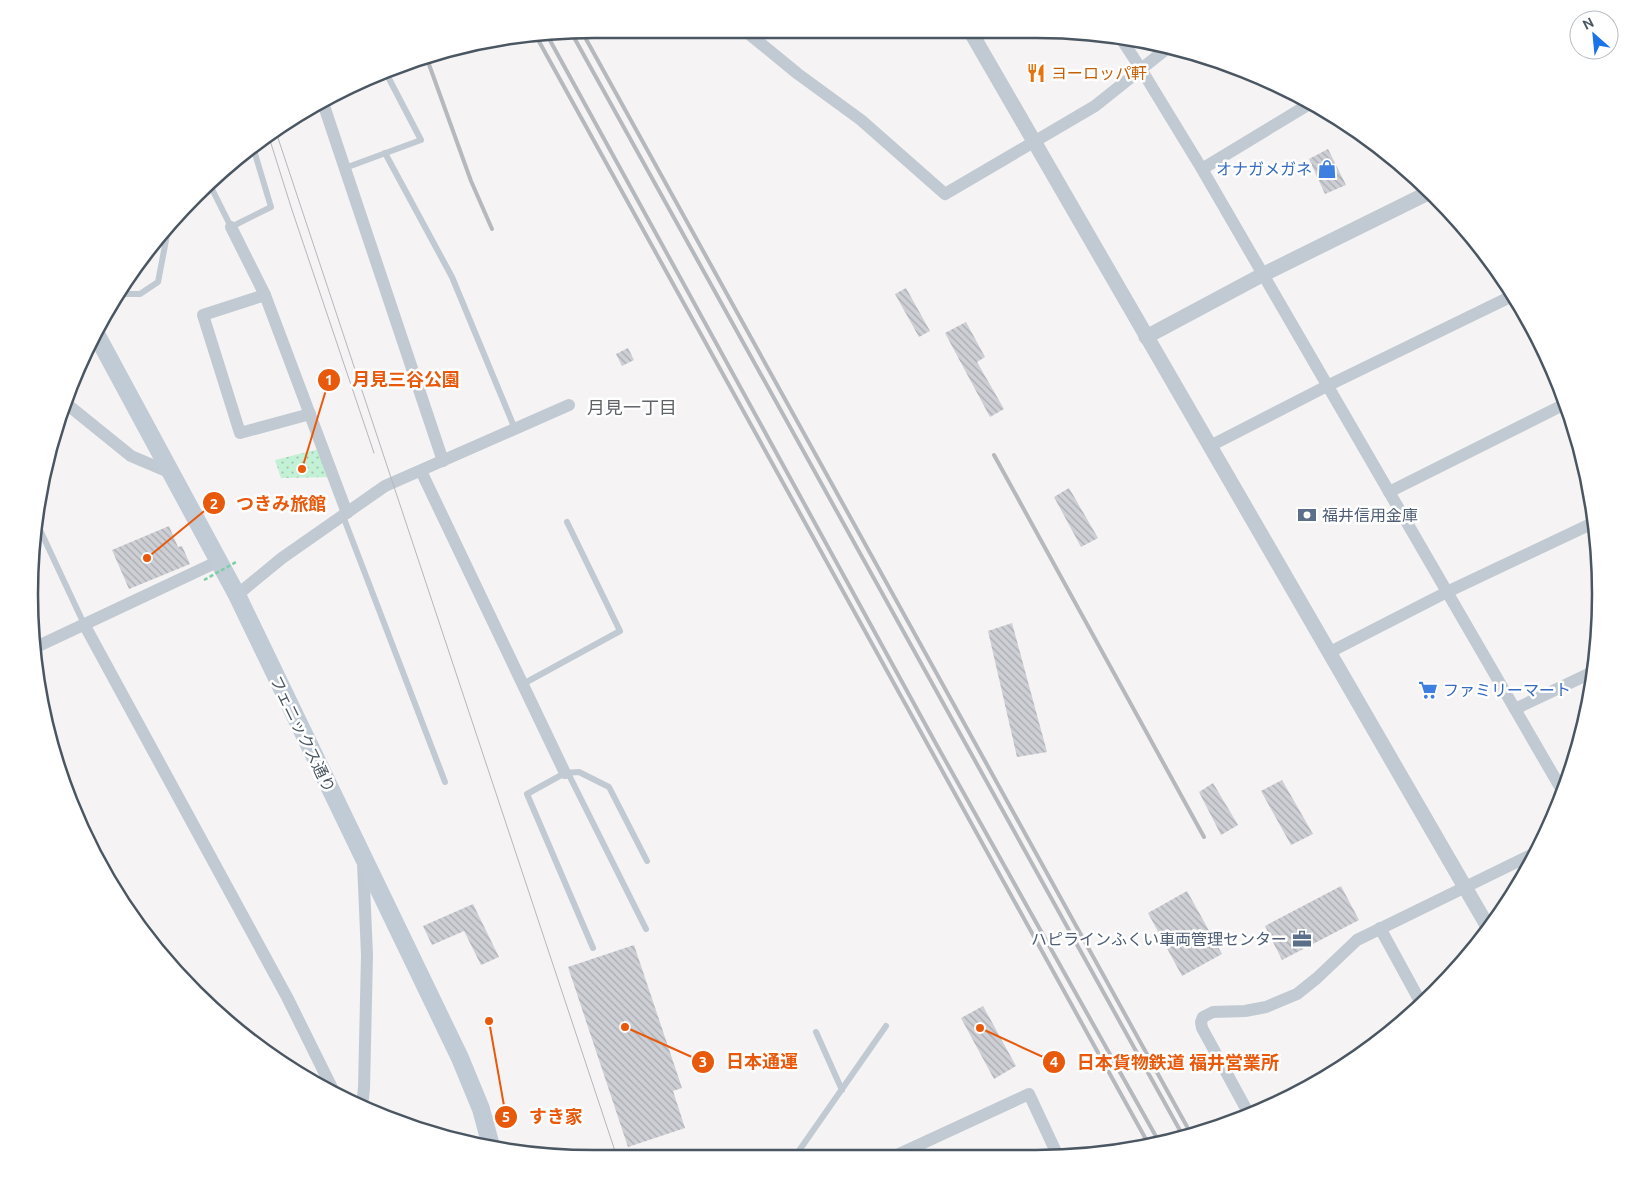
<svg xmlns="http://www.w3.org/2000/svg" width="1629" height="1187" viewBox="0 0 1629 1187" font-family="Ubuntu,'Noto Sans JP',sans-serif">
  <style>
    .green { fill: url(#green-dots) }
    .building { fill: url(#building-back-hatch) }
    .lines { fill: none; stroke-linecap: round; stroke-linejoin: round }
    .service { stroke: #c1cad2; stroke-width: 6 }
    .minor { stroke: #c1cad2; stroke-width: 12 }
    .tertiary { stroke: #c1cad2; stroke-width: 15 }
    .secondary { stroke: #c1cbd6; stroke-width: 18 }
    .tram { stroke: #b5b8bd; stroke-width: 1 }
    .rail { stroke: #b5b8bd; stroke-width: 4 }
    .path-bridge { stroke: #7ad0a6; stroke-width: 2.5; stroke-dasharray: 4 2.5; stroke-linecap: butt }
    .labels { text-anchor: middle; stroke-width: 5; stroke-linejoin: round; paint-order: stroke }
    .food-label { font-size: 16px; fill: #c56008; stroke: #fff; text-anchor: start }
    .shop-label { font-size: 16px; fill: #366cbe; stroke: #fff; text-anchor: end }
    .service-label { font-size: 16px; fill: #4e5e75; stroke: #fff; text-anchor: start }
    .street-label { font-size: 16px; fill: #4a5661; stroke: #fff }
    .neighbourhood-label { font-size: 18px; fill: #5f6368; stroke: #fff }
    .rim { fill: none; stroke: #4a5661; stroke-width: 2.5 }
    .leader { fill: none; stroke: #e8590c; stroke-width: 2 }
    .callout-dot { fill: #e8590c; stroke: #fff; stroke-width: 2 }
    .mark-label { font-size: 15px; text-anchor: middle; font-weight: bold; fill: #fff }
    .callout-label { font-size: 18px; text-anchor: middle; font-weight: bold; fill: #e8590c; stroke: #fff; stroke-width: 5; stroke-linejoin: round; paint-order: stroke }
  </style>
  <defs>
    <pattern id="green-dots" width="8" height="8" patternUnits="userSpaceOnUse" patternTransform="scale(1.25)"><rect width="8" height="8" fill="#c3f1d5"/><path d="M2 2h.1M6 6h.1" fill="none" stroke="#a0c6b0" stroke-width="1.8" stroke-linecap="round"/></pattern>
    <pattern id="building-back-hatch" width="6" height="6" patternUnits="userSpaceOnUse" patternTransform="scale(1.25)"><rect width="6" height="6" fill="#cdcfd5"/><path d="M-1 5l2 2M0 0l6 6M5-1l2 2" fill="none" stroke="#a8abb0"/></pattern>
  </defs>
  <rect width="100%" height="100%" fill="#f5f3f3"/>
  <polygon class="green" points="319,449 330,477 281,478 275,460"/>
  <g class="building">
    <polygon points="1328,149 1346,185 1325,194 1309,159"/>
    <polygon points="906,288 930,331 919,337 895,294"/>
    <polygon points="966,322 985,357 977,362 1004,409 990,417 945,333"/>
    <polygon points="628,348 634,360 622,366 616,354"/>
    <polygon points="1069,488 1098,538 1081,547 1054,497"/>
    <polygon points="169,526 178,547 182,546 190,564 129,589 112,550"/>
    <polygon points="1012,623 1047,752 1017,757 988,631"/>
    <polygon points="1282,780 1313,834 1291,845 1261,791"/>
    <polygon points="1213,783 1238,825 1221,835 1199,792"/>
    <polygon points="1341,886 1359,920 1282,960 1265,926"/>
    <polygon points="1187,891 1222,954 1182,976 1148,913"/>
    <polygon points="473,904 499,957 481,965 464,931 432,945 423,926"/>
    <polygon points="634,945 682,1088 673,1091 685,1128 628,1147 568,967"/>
    <polygon points="983,1006 1016,1066 994,1079 961,1018"/>
  </g>
  <g class="lines">
    <g class="service">
      <polyline points="385,153 452,277 515,429"/>
      <polyline points="345,168 421,140 385,71"/>
      <polyline points="210,185 231,227 271,207 253,147"/>
      <polyline points="120,294 140,294 158,282 167,235 165,226"/>
      <polyline points="343,516 445,782"/>
      <polyline points="34,517 84,624"/>
      <polyline points="523,684 620,631 567,522"/>
      <polyline points="568,773 646,929"/>
      <polyline points="593,948 527,794 565,773 579,772 609,787 647,861"/>
      <polyline points="816,1032 842,1090"/>
      <polyline points="796,1155 886,1026"/>
    </g>
    <g class="minor">
      <polyline points="743,29 798,74 861,120 945,194 1095,106 1170,46"/>
      <polyline points="1122,40 1141,69 1202,169 1563,792"/>
      <polyline points="322,100 443,461"/>
      <polyline points="1202,169 1311,103"/>
      <polyline points="231,227 265,295 347,513"/>
      <polyline points="265,295 203,315 240,433 310,414"/>
      <polyline points="63,401 131,456 171,473"/>
      <polyline points="1210,446 1327,386 1512,296"/>
      <polyline points="421,471 565,773"/>
      <polyline points="1389,492 1565,404"/>
      <polyline points="237,595 282,558 385,486 569,405"/>
      <polyline points="84,624 287,997 335,1094"/>
      <polyline points="34,648 219,561"/>
      <polyline points="1330,652 1447,592 1593,523"/>
      <polyline points="1515,709 1595,671"/>
      <polyline points="1380,928 1421,1003"/>
      <polyline points="362,1107 364,1088 367,955 363,863"/>
      <polyline points="1250,1116 1202,1028 1201,1022 1203,1017 1213,1012 1245,1011 1266,1007 1297,994 1317,978 1357,940 1535,853"/>
      <polyline points="897,1155 1029,1094 1057,1154"/>
    </g>
    <g class="tertiary">
      <polyline points="969,29 1488,927"/>
      <polyline points="1146,337 1262,275 1430,192"/>
    </g>
    <polyline class="secondary" points="95,332 237,595 460,1058 481,1109 491,1146"/>
    <g class="tram">
      <polyline points="275,129 617,1157"/>
      <polyline points="268,134 292,210 374,453"/>
    </g>
    <g class="rail">
      <polyline points="581,30 1190,1132"/>
      <polyline points="571,32 1182,1134"/>
      <polyline points="547,35 935,742 1158,1140"/>
      <polyline points="536,36 1148,1143"/>
      <polyline points="426,56 471,181 492,229"/>
      <polyline points="994,455 1204,837"/>
    </g>
    <polyline class="path-bridge" points="204,580 238,561"/>
  </g>
  <defs>
    <g id="restaurant-bare" transform="scale(1.5)"><path d="M-5-6h1v4h1v-4h1v4h1v-4h1v5L-1.5 .5V6h-2V.5L-5-1ZM5-6V6H3V1.5H1.5Q1.5-4 5-6Z" fill="#e8710a" stroke="#fff" stroke-width="2.5" paint-order="stroke"/></g>
    <g id="shop-bare" transform="scale(1.5)"><path d="M-5-2.5h2.3a2.7 3.5 0 0 1 5.4 0H5L5.5 6h-11ZM-1.5-2.5h3a1.5 2.3 0 0 0-3 0Z" fill="#3f7fe0" stroke="#fff" stroke-width="2.5" paint-order="stroke"/></g>
    <g id="bank-bare" transform="scale(1.5)"><path d="M-6-4H6V4H-6ZM0-2.3a2.3 2.3 0 1 0 0 4.6a2.3 2.3 0 1 0 0-4.6Z" fill="#5c6f8a" stroke="#fff" stroke-width="2.5" paint-order="stroke"/></g>
    <g id="supermarket-bare" transform="scale(1.5)"><path d="M-6-5.5h2.5l.6 2H6L4.5 2H-2.5L-4.4-4H-6ZM-1.5 3.2a1.3 1.3 0 1 0 .1 0ZM3 3.2a1.3 1.3 0 1 0 .1 0Z" fill="#3f7fe0" stroke="#fff" stroke-width="2.5" paint-order="stroke"/></g>
    <g id="office-bare" transform="scale(1.5)"><path d="M-6-3h4V-5.5h4V-3h4V5H-6ZM-1-4.5V-3h2v-1.5ZM-6 0V1H6V0Z" fill="#5c6f8a" stroke="#fff" stroke-width="2.5" paint-order="stroke"/></g>
  </defs>
  <g fill-rule="evenodd">
    <use href="#restaurant-bare" x="1036" y="73"/>
    <use href="#shop-bare" x="1327" y="169"/>
    <use href="#bank-bare" x="1307" y="515"/>
    <use href="#supermarket-bare" x="1428" y="690"/>
    <use href="#office-bare" x="1302" y="939"/>
  </g>
  <g class="labels">
    <g class="food-label">
      <text x="1051" y="79">ヨーロッパ軒</text>
    </g>
    <g class="shop-label">
      <text x="1312" y="175">オナガメガネ</text>
      <text x="1443" y="696" text-anchor="start">ファミリーマート</text>
    </g>
    <g class="service-label">
      <text x="1322" y="521">福井信用金庫</text>
      <text x="1287" y="945" text-anchor="end">ハピラインふくい車両管理センター</text>
    </g>
    <g class="street-label">
      <text transform="translate(303 734) rotate(64)" y="6">フェニックス通り</text>
    </g>
    <g class="neighbourhood-label">
      <text x="632" y="414">月見一丁目</text>
    </g>
  </g>
  <path d="M0 0H1629V1187H0ZM594 38H1036A556 556 0 0 1 1592 594V594A556 556 0 0 1 1036 1150H594A556 556 0 0 1 38 594V594A556 556 0 0 1 594 38Z" fill="#fff" fill-rule="evenodd"/>
  <path class="rim" d="M594 38H1036A556 556 0 0 1 1592 594V594A556 556 0 0 1 1036 1150H594A556 556 0 0 1 38 594V594A556 556 0 0 1 594 38Z"/>
  <path class="leader" d="M302 469L329 380M147 558L214 503M625 1027L703 1062M980 1028L1054 1062M489 1021L506 1117"/>
  <g class="callout-dot">
    <circle cx="302" cy="469" r="5"/>
    <circle cx="147" cy="558" r="5"/>
    <circle cx="625" cy="1027" r="5"/>
    <circle cx="980" cy="1028" r="5"/>
    <circle cx="489" cy="1021" r="5"/>
    <circle cx="329" cy="380" r="12"/>
    <circle cx="214" cy="503" r="12"/>
    <circle cx="703" cy="1062" r="12"/>
    <circle cx="1054" cy="1062" r="12"/>
    <circle cx="506" cy="1117" r="12"/>
  </g>
  <g class="mark-label">
    <text x="329" y="385">1</text>
    <text x="214" y="509">2</text>
    <text x="703" y="1067">3</text>
    <text x="1054" y="1067">4</text>
    <text x="506" y="1122">5</text>
  </g>
  <g class="callout-label">
    <text x="406" y="386">月見三谷公園</text>
    <text x="281" y="510">つきみ旅館</text>
    <text x="762" y="1068">日本通運</text>
    <text x="1178" y="1069">日本貨物鉄道 福井営業所</text>
    <text x="556" y="1123">すき家</text>
  </g>
  <g transform="translate(1594 35) rotate(333)"><circle r="24" fill="#ffffff" stroke="#b7bbc0"/>
  <path d="M0-4L9 19L0 12L-9 19Z" fill="#1a73e8"/>
  <text y="-8" font-size="14" font-weight="bold" text-anchor="middle" fill="#4a5661">N</text>
  </g>
</svg>
